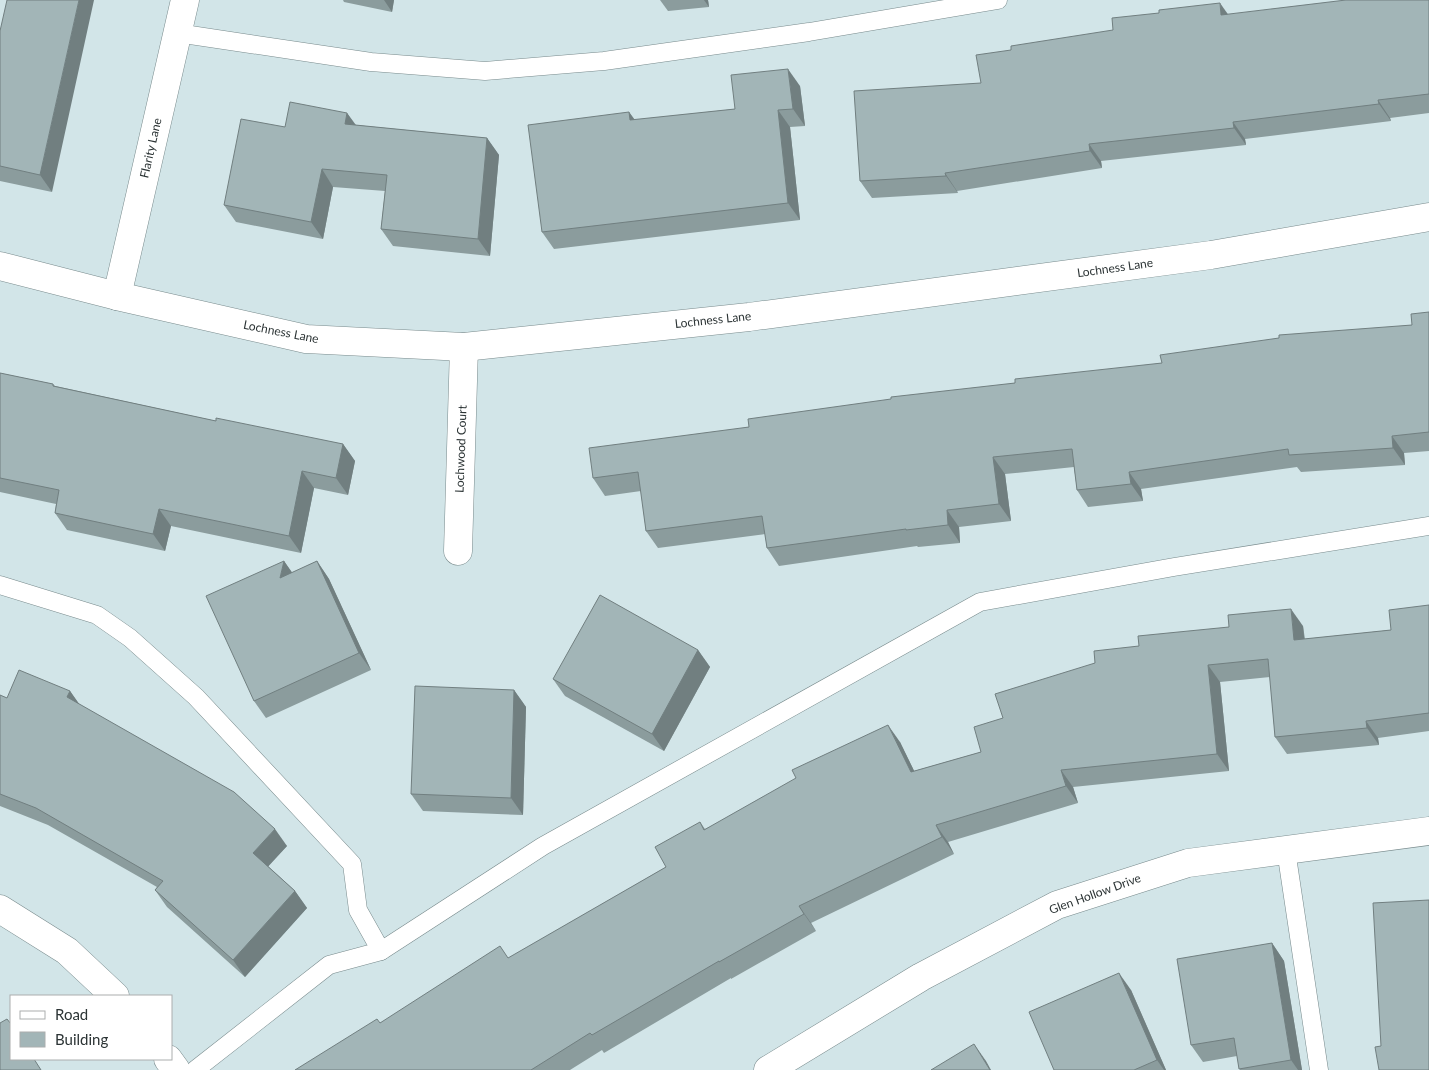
<svg xmlns="http://www.w3.org/2000/svg" width="1429" height="1070" viewBox="0 0 1429 1070" font-family="Lato,sans-serif">
  <style>
    .lines { fill: none; stroke-linecap: round; stroke-linejoin: round }
    .lane-casing { stroke: #788a8c; stroke-width: 19 }
    .street-casing { stroke: #788a8c; stroke-width: 29 }
    .lane { stroke: #fff; stroke-width: 18 }
    .street { stroke: #fff; stroke-width: 28 }
    .wall { fill: #8b9c9d }
    .shaded-wall { fill: #717f80 }
    .building { fill: #a2b5b7; stroke: #717f80 }
    .labels { text-anchor: middle; stroke-width: 4; stroke-linejoin: round; paint-order: stroke }
    .street-label { font-size: 12px; fill: #2c3435; stroke: #fff }
  </style>
  <rect width="100%" height="100%" fill="#d2e5e8"/>
  <g class="lines">
    <g class="lane-casing">
      <g id="lane">
        <polyline points="177,33 371,62 485,71 604,61 809,32 998,0"/>
        <polyline points="0,585 97,615 130,638 196,697 352,864 358,910 381,951 329,965 195,1070"/>
        <polyline points="1286,850 1319,1070"/>
        <polyline points="381,951 543,846 980,602 1174,567 1429,526"/>
      </g>
    </g>
    <g class="street-casing">
      <g id="street">
        <polyline points="0,266 117,296 306,339 464,347 749,317 1211,255 1429,217"/>
        <polyline points="117,296 185,0"/>
        <polyline points="458,551 464,347"/>
        <polyline points="0,909 67,951 115,996"/>
        <polyline points="168,1059 176,1070"/>
        <polyline points="768,1070 921,977 1057,905 1188,863 1429,831"/>
      </g>
    </g>
    <use href="#lane" class="lane"/>
    <use href="#street" class="street"/>
  </g>
  <g class="wall">
    <polygon points="343,0 394,0 392,12 344,2"/>
    <polygon points="660,0 708,0 709,7 668,11"/>
    <polygon points="1429,0 1429,113 1390,118 1391,121 1245,139 1246,145 1101,161 1102,168 957,191 958,193 872,198 860,181 981,83 1011,50 1228,15"/>
    <polygon points="0,31 52,192 0,181"/>
    <polygon points="800,86 805,126 790,127 800,220 554,249 542,232 629,112 635,120 735,109"/>
    <polygon points="347,113 356,125 487,138 499,155 490,256 393,246 381,229 385,191 333,187 323,239 236,222 224,205 285,127"/>
    <polygon points="1429,312 1429,451 1404,453 1405,465 1301,472 1297,467 1141,489 1143,501 1088,507 1077,490 1074,467 1005,474 1011,521 959,527 960,543 918,547 917,546 779,566 767,548 765,534 658,548 646,531 641,491 605,496 593,478 749,427 1015,383 1162,363 1412,325"/>
    <polygon points="0,373 53,384 55,386 216,421 343,444 355,461 348,495 314,488 301,553 171,526 165,551 67,530 55,513 56,504 0,492"/>
    <polygon points="284,561 292,573 317,561 329,579 371,670 266,718 254,701"/>
    <polygon points="1429,605 1429,731 1378,738 1379,745 1287,754 1275,737 1270,677 1220,682 1229,771 1073,787 1078,803 948,842 954,854 811,923 816,931 731,979 731,978 604,1053 602,1050 570,1070 295,1070 380,1023 509,958 666,867 700,822 705,829 900,742 914,771 981,752 1003,718 1095,663 1139,646 1303,626 1305,639 1391,630"/>
    <polygon points="698,650 710,667 664,751 565,696 553,679"/>
    <polygon points="514,690 526,707 523,815 423,811 411,794"/>
    <polygon points="70,691 79,704 287,846 268,866 295,891 307,908 245,977 167,907 155,890 157,887 48,825 0,806 0,695 7,698"/>
    <polygon points="1272,943 1284,961 1302,1070 1240,1070 1237,1056 1203,1062 1191,1045"/>
    <polygon points="1131,990 1166,1070 1054,1070"/>
  </g>
  <g class="shaded-wall">
    <polygon points="79,0 94,0 52,192 40,175"/>
    <polygon points="384,0 394,0 392,12"/>
    <polygon points="704,0 708,0 709,7"/>
    <polygon points="1220,3 1232,20 1221,15"/>
    <polygon points="788,69 800,86 805,126 793,109"/>
    <polygon points="1378,100 1390,118 1391,121 1379,104"/>
    <polygon points="778,110 790,127 800,220 788,203"/>
    <polygon points="629,112 641,129 630,120"/>
    <polygon points="347,113 359,130 345,124"/>
    <polygon points="1233,122 1245,139 1246,145 1234,128"/>
    <polygon points="487,138 499,155 490,256 478,239"/>
    <polygon points="1089,144 1101,161 1102,168 1090,151"/>
    <polygon points="322,169 333,187 323,239 311,222"/>
    <polygon points="945,173 957,191 958,193 946,176"/>
    <polygon points="1392,436 1404,453 1405,465 1393,448"/>
    <polygon points="343,444 355,461 348,495 336,478"/>
    <polygon points="993,457 1005,474 1011,521 999,504"/>
    <polygon points="302,471 314,488 301,553 289,536"/>
    <polygon points="1129,472 1141,489 1143,501 1131,484"/>
    <polygon points="159,509 171,526 165,551 153,534"/>
    <polygon points="947,510 959,527 960,543 948,525"/>
    <polygon points="284,561 296,578 280,578"/>
    <polygon points="317,561 329,579 371,670 359,653"/>
    <polygon points="1291,609 1303,626 1306,657 1294,640"/>
    <polygon points="698,650 710,667 664,751 652,734"/>
    <polygon points="1208,665 1220,682 1229,771 1217,754"/>
    <polygon points="514,690 526,707 523,815 511,798"/>
    <polygon points="70,691 82,708 67,697"/>
    <polygon points="1366,721 1378,738 1379,745 1367,728"/>
    <polygon points="888,725 900,742 923,789 911,772"/>
    <polygon points="1061,770 1073,787 1078,803 1066,786"/>
    <polygon points="936,825 948,842 954,854 942,837"/>
    <polygon points="275,829 287,846 265,870 253,853"/>
    <polygon points="295,891 307,908 245,977 233,960"/>
    <polygon points="799,906 811,923 816,931 804,914"/>
    <polygon points="1272,943 1284,961 1302,1070 1298,1070 1291,1060"/>
    <polygon points="1119,973 1131,990 1166,1070 1164,1070 1157,1060"/>
    <polygon points="974,1044 986,1061 991,1070 990,1070"/>
  </g>
  <g class="building">
    <polygon points="7,0 79,0 40,175 0,166 0,31"/>
    <polygon points="1346,0 1429,0 1429,94 1378,100 1379,104 1233,122 1234,128 1089,144 1090,151 945,173 946,176 860,181 854,91 981,83 976,55 1011,50 1011,46 1113,30 1112,18 1159,13 1159,10 1220,3 1221,15"/>
    <polygon points="788,69 793,109 778,110 788,203 542,232 528,125 629,112 630,120 735,109 731,75"/>
    <polygon points="290,102 347,113 345,124 487,138 478,239 381,229 387,175 322,169 311,222 224,205 241,119 285,127"/>
    <polygon points="1429,312 1429,432 1392,436 1393,448 1289,455 1288,449 1129,472 1131,484 1077,490 1072,449 993,457 999,504 947,510 948,525 906,530 906,529 767,548 762,516 646,531 638,472 593,478 589,448 749,427 748,419 891,399 891,397 1015,383 1015,379 1162,363 1160,355 1279,338 1279,335 1412,325 1411,314"/>
    <polygon points="0,373 53,384 53,386 216,421 216,418 343,444 336,478 302,471 289,536 159,509 153,534 55,513 59,490 0,478"/>
    <polygon points="284,561 280,578 317,561 359,653 254,701 206,596"/>
    <polygon points="600,595 698,650 652,734 553,679"/>
    <polygon points="1429,605 1429,713 1366,721 1367,728 1275,737 1268,659 1208,665 1217,754 1061,770 1066,786 936,825 942,837 799,906 804,914 719,962 719,961 592,1035 590,1033 531,1070 295,1070 377,1019 380,1023 500,946 508,958 666,867 655,847 700,822 704,830 796,778 792,770 888,725 911,772 981,752 974,727 1003,718 995,694 1095,663 1094,651 1139,646 1138,636 1229,627 1228,615 1291,609 1294,640 1391,630 1389,610"/>
    <polygon points="19,670 70,691 67,697 234,792 275,829 253,853 295,891 233,960 155,890 163,881 36,808 0,794 0,695 7,698"/>
    <polygon points="415,686 514,690 511,798 411,794"/>
    <polygon points="1429,900 1429,1070 1379,1070 1375,1047 1381,1046 1373,903"/>
    <polygon points="1272,943 1291,1060 1239,1069 1234,1038 1191,1045 1177,959"/>
    <polygon points="1119,973 1157,1060 1134,1070 1054,1070 1029,1012"/>
    <polygon points="7,1019 11,1024 11,1059 34,1059 41,1070 0,1070 0,1023"/>
    <polygon points="974,1044 990,1070 931,1070"/>
  </g>
  <g class="labels">
    <g class="street-label">
      <text transform="translate(151 148) rotate(-77)" y="4">Flarity Lane</text>
      <text transform="translate(1115 268) rotate(-8)" y="4">Lochness Lane</text>
      <text transform="translate(713 320) rotate(-6)" y="4">Lochness Lane</text>
      <text transform="translate(281 332) rotate(11)" y="4">Lochness Lane</text>
      <text transform="translate(461 449) rotate(-88)" y="4">Lochwood Court</text>
      <text transform="translate(1095 894) rotate(-20)" y="4">Glen Hollow Drive</text>
    </g>
  </g>
  <rect x="10" y="995" width="162" height="65" fill="#ffffff" stroke="#abaeae"/>
  <rect x="20" y="1011" width="25" height="8" fill="#ffffff" stroke="#abaeae"/>
  <text x="55" y="1020" font-size="15" fill="#2c3435">Road</text>
  <rect x="20" y="1032" width="25" height="15" fill="#a2b5b7" stroke="#abaeae"/>
  <text x="55" y="1045" font-size="15" fill="#2c3435">Building</text>
</svg>
